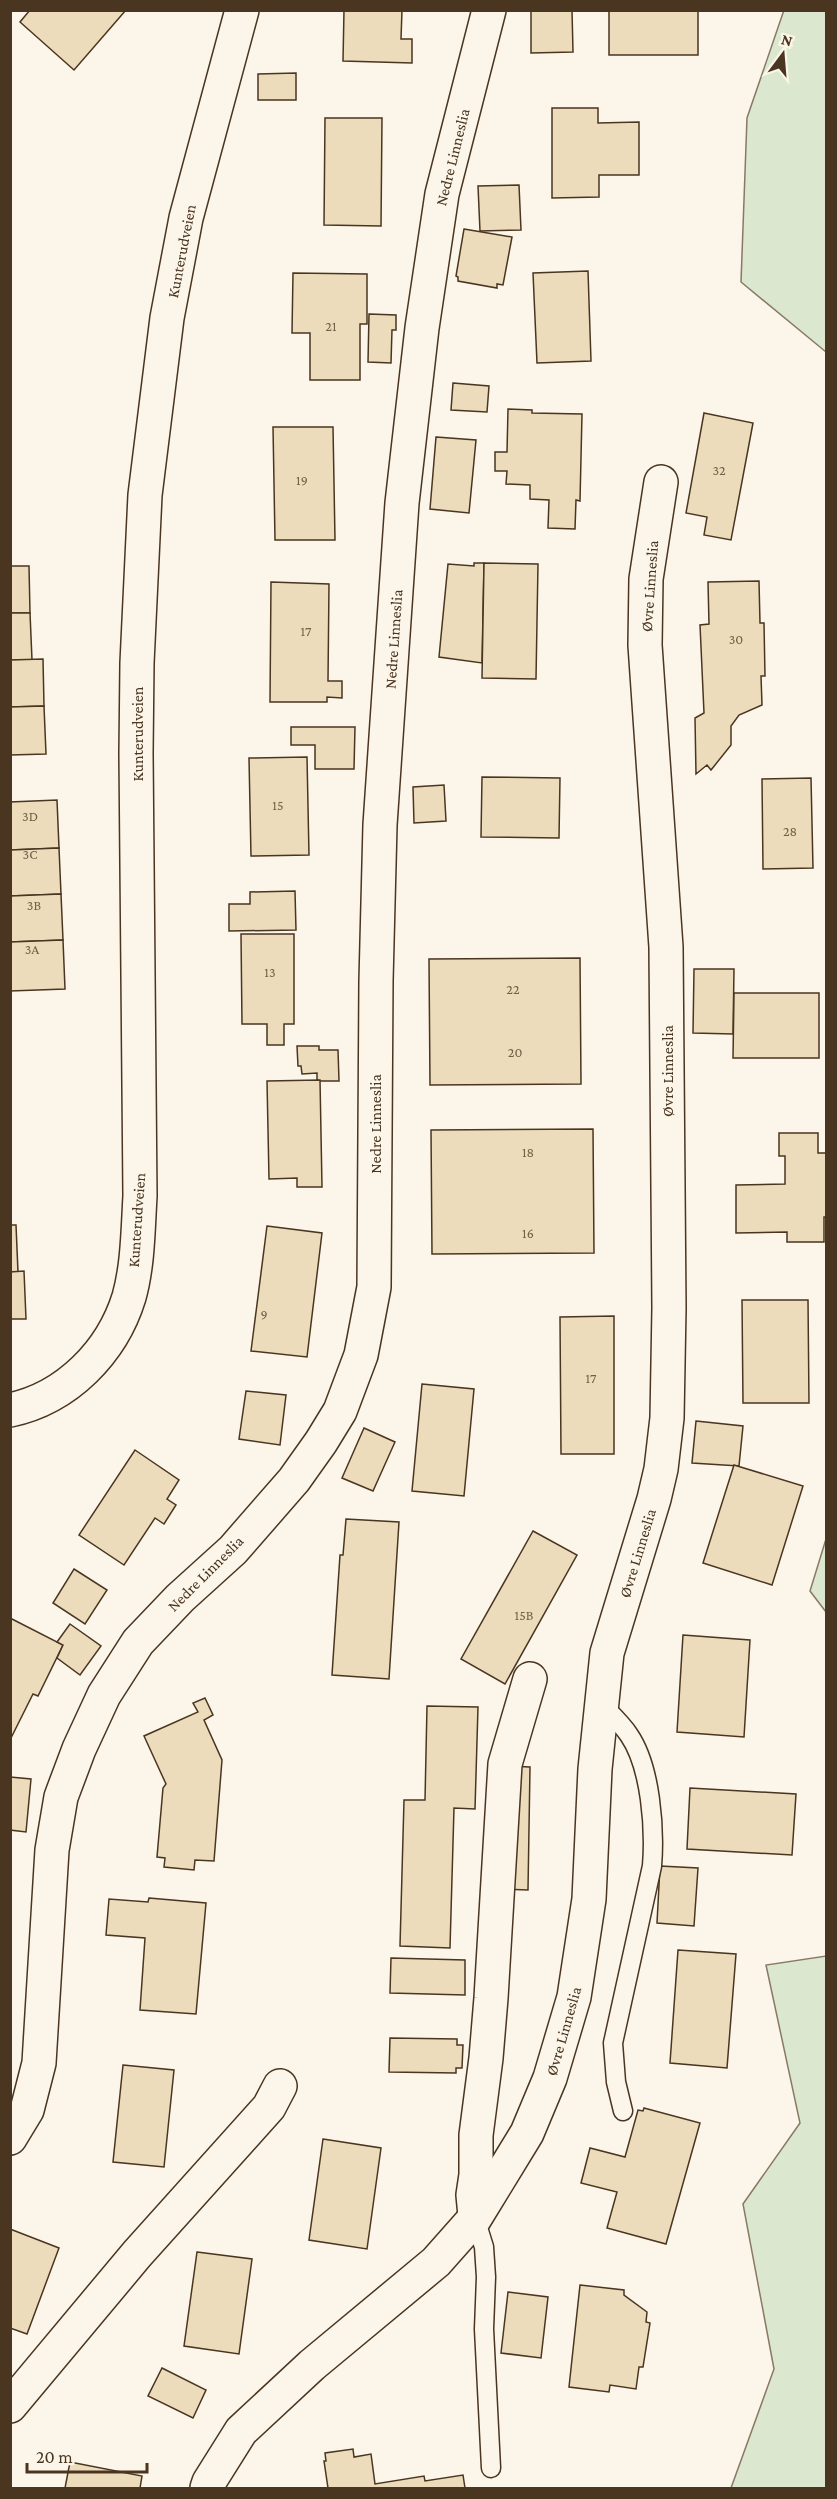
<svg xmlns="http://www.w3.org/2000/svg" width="837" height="2499" viewBox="0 0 837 2499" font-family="'Crimson Pro',serif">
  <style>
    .green { fill: #dce7d0; stroke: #887966; stroke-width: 1.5 }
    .building { fill: #ecdcbc; stroke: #4a3520; stroke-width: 1.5 }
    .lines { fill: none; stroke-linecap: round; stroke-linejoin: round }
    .service-casing { stroke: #4a3520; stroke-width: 21 }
    .minor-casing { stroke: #4a3520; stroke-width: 36 }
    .service { stroke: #fbf6e9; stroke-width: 18 }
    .minor { stroke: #fbf6e9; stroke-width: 33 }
    .labels { text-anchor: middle; stroke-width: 4.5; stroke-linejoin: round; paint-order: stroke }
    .number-label { font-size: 14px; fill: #725f47 }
    .street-label { font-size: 16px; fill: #4a3520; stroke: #fbf6e9 }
  </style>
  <rect width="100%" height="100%" fill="#fbf6e9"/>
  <g class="green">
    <polygon points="784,10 826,11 826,352 741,282 747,118"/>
    <polygon points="826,1539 826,1612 810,1591"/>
    <polygon points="826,1956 826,2488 731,2488 774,2369 743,2204 800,2123 766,1965"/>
  </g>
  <g class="building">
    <polygon points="30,10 126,10 74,70 20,22"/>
    <polygon points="344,10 402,10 401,39 412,39 412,63 343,61"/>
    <polygon points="531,10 572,10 573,52 531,53"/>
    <rect x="609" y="10" width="89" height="45"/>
    <polygon points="296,73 296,100 258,100 258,74"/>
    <polygon points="552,108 598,108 598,123 639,122 639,175 599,175 599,197 552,198"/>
    <polygon points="325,118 382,118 381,226 324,225"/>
    <polygon points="519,185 521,230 480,231 478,186"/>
    <polygon points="464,229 512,237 503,285 497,284 497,288 458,281 458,277 456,276"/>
    <polygon points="588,271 591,361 537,363 533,273"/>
    <polygon points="293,273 367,274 367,324 360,324 360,380 310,380 310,333 292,333"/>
    <polygon points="369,314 396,315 396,330 392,330 391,363 368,362"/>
    <polygon points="453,383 489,386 487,412 451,410"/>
    <polygon points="508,409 532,410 532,413 582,414 580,501 576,500 575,529 548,528 549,500 530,499 530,485 506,484 507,471 495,471 495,452 507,452"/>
    <polygon points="704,413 753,423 731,540 704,535 707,517 686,513"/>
    <polygon points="273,427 333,427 335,540 275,540"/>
    <polygon points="436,437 476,440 469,513 430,509"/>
    <polygon points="474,563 484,563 482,663 439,657 448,564 474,566"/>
    <polygon points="484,563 538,564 536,679 482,678"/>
    <polygon points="10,566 29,566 30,613 10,613"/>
    <polygon points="759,581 760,623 764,623 765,676 761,676 762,705 739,715 731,726 731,745 711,770 707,765 696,774 695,718 704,713 700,625 709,624 708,582"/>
    <polygon points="271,582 329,584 328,681 342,681 342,698 327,697 327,702 270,702"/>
    <polygon points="10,613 30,613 32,660 10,660"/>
    <polygon points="43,659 44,706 10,707 10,660"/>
    <polygon points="44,706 46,754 10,755 10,707"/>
    <polygon points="291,727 355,727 354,769 315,769 315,745 291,745"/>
    <polygon points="307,757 309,855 251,856 249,758"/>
    <polygon points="482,777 560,778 559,838 481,837"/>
    <polygon points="811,778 813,868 763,869 762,779"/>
    <polygon points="444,785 446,821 414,823 413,787"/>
    <polygon points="57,800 59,848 10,850 10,802"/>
    <polygon points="59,848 61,894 10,896 10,850"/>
    <polygon points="295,891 296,930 229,931 229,904 250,904 250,892"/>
    <polygon points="61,894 63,940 10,942 10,896"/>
    <polygon points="241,934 294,934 294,1024 284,1024 284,1045 267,1045 267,1024 242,1024"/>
    <polygon points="63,940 65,989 10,991 10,942"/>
    <polygon points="580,958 581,1084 430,1085 429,959"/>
    <polygon points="694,969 734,969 733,1034 693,1033"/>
    <polygon points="734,993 819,993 819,1058 733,1058"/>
    <polygon points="297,1046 319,1046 319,1050 338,1050 339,1081 320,1081 317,1080 317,1073 302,1074 301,1066 298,1066"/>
    <polygon points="320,1080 322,1187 297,1187 297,1178 269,1179 267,1081"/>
    <polygon points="593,1129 594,1253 432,1254 431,1130"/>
    <polygon points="779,1133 818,1133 818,1153 826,1153 826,1217 824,1217 824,1242 787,1242 787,1232 736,1233 736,1185 785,1184 785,1156 779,1156"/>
    <polygon points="10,1225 16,1225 18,1272 10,1272"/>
    <polygon points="267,1226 322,1233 307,1357 251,1351"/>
    <polygon points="24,1271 26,1319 10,1319 10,1272"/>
    <polygon points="742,1300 808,1300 809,1403 743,1403"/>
    <polygon points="614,1316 614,1454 561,1454 560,1317"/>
    <polygon points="422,1384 474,1389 464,1496 412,1491"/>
    <polygon points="246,1391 286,1395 280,1445 239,1439"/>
    <polygon points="696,1421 743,1426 739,1466 692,1463"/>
    <polygon points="364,1428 395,1442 373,1491 342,1478"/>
    <polygon points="135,1450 179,1480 167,1499 176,1505 164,1524 155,1518 124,1565 79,1535"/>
    <polygon points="734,1465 803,1486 772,1585 703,1563"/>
    <polygon points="346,1519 399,1522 389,1679 332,1675 340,1555 343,1555"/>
    <polygon points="533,1531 577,1555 505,1684 461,1659"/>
    <polygon points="74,1569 107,1590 85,1624 53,1603"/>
    <polygon points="10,1618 63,1645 38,1696 33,1694 11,1738"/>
    <polygon points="70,1624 101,1646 80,1675 57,1658 63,1645 57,1642"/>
    <polygon points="683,1635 750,1640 744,1737 677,1732"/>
    <polygon points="205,1698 213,1715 204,1720 222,1760 214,1861 195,1860 194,1870 164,1867 165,1858 157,1857 163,1788 166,1784 144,1736 198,1712 193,1703"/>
    <polygon points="427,1706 478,1707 475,1809 454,1808 450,1948 400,1946 404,1800 425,1800"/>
    <polygon points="507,1766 530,1767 528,1890 505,1889"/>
    <polygon points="10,1777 31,1779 26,1832 10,1830"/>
    <polygon points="690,1788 796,1794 792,1855 687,1849"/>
    <polygon points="660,1866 698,1868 694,1926 657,1923"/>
    <polygon points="149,1898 206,1903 196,2014 140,2010 145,1938 106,1935 109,1899 148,1902"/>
    <polygon points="678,1950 736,1954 727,2068 670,2063"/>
    <polygon points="391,1958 465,1960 465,1995 390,1993"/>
    <polygon points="390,2038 457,2039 457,2045 463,2045 462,2068 456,2068 456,2073 389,2072"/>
    <polygon points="123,2065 174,2070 164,2167 113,2162"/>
    <polygon points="644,2108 700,2123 666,2244 607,2228 617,2192 581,2183 590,2148 625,2157 638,2110 643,2111"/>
    <polygon points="323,2139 381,2148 367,2249 309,2240"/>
    <polygon points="10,2229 59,2248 27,2334 10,2328"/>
    <polygon points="197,2252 252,2259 239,2354 184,2346"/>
    <polygon points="580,2285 624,2290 624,2295 647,2312 646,2322 650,2323 643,2367 639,2367 636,2389 610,2385 609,2392 569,2387"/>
    <polygon points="508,2292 548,2297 541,2358 501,2353"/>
    <polygon points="162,2368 206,2390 193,2418 148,2396"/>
    <polygon points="353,2449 354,2457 371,2454 375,2484 424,2476 425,2481 463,2475 465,2488 328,2488 324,2461 326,2461 325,2453"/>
    <polygon points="70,2462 142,2476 140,2488 65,2488"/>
  </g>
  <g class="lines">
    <g class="service-casing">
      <g id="service">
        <path d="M601 1704C611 1714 622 1724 629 1735 651 1767 655 1829 652 1866L613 2043 616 2082 623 2111"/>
        <polyline points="475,2218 484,2247 486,2277 484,2329 491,2468"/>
      </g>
    </g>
    <g class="minor-casing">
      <g id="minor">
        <path d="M10 1410C67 1398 112 1352 129 1297 138 1265 138 1229 140 1196L136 753 137 663 145 495 167 318 186 218 242 10"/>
        <polyline points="10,2138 27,2110 39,2063 52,1850 61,1797 79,1749 104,1695 138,1642 180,1598 233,1550 294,1480 321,1442 340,1411 361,1355 374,1287 376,981 380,825 402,503 422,328 442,194 489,10"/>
        <polyline points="475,2216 473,2195 476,2175 476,2135 486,2058 491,1998 505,1764 530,1679"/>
        <polyline points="10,2406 137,2254 269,2107 280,2086"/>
        <polyline points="207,2488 209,2482 241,2431 312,2365 436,2262 475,2218 527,2133 550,2078 574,1997 589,1899 595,1769 607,1653 654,1499 661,1469 667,1418 669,1308 666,947 645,645 646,579 661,482"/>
      </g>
    </g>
    <use href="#service" class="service"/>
    <use href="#minor" class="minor"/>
  </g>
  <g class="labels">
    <g class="number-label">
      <text x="331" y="331">21</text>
      <text x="719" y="475">32</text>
      <text x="302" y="485">19</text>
      <text x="306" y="636">17</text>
      <text x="736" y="644">30</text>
      <text x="278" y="810">15</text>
      <text x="30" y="821">3D</text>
      <text x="790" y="836">28</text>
      <text x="30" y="859">3C</text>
      <text x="34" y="910">3B</text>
      <text x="32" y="954">3A</text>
      <text x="270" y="977">13</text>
      <text x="513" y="994">22</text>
      <text x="515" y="1057">20</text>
      <text x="528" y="1157">18</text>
      <text x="528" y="1238">16</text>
      <text x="264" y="1319">9</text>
      <text x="591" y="1383">17</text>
      <text x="524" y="1620">15B</text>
    </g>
    <g class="street-label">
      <text transform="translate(452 157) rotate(-76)" y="6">Nedre Linneslia</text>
      <text transform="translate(181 251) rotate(-79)" y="6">Kunterudveien</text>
      <text transform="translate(649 586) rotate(-86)" y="6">Øvre Linneslia</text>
      <text transform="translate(393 639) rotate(-86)" y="6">Nedre Linneslia</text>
      <text transform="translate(137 734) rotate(-90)" y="6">Kunterudveien</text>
      <text transform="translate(667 1071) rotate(-90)" y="6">Øvre Linneslia</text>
      <text transform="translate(375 1124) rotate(-90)" y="6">Nedre Linneslia</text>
      <text transform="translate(136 1220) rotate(-86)" y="6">Kunterudveien</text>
      <text transform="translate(637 1553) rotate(-73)" y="6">Øvre Linneslia</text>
      <text transform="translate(205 1573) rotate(-45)" y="6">Nedre Linneslia</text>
      <text transform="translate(563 2031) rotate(-74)" y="6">Øvre Linneslia</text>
    </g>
  </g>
  <rect width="837" height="2499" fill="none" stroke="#4a3520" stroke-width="24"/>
  <g transform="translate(783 54) rotate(16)" stroke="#fbf6e9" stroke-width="4.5" paint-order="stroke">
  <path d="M0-4.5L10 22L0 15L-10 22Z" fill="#4a3520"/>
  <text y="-9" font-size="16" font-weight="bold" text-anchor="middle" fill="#4a3520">N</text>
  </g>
  <path d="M27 2463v9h120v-9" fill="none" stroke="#4a3520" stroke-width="3"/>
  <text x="36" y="2463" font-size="18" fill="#4a3520" stroke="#fbf6e9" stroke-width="4.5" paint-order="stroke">20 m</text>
</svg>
